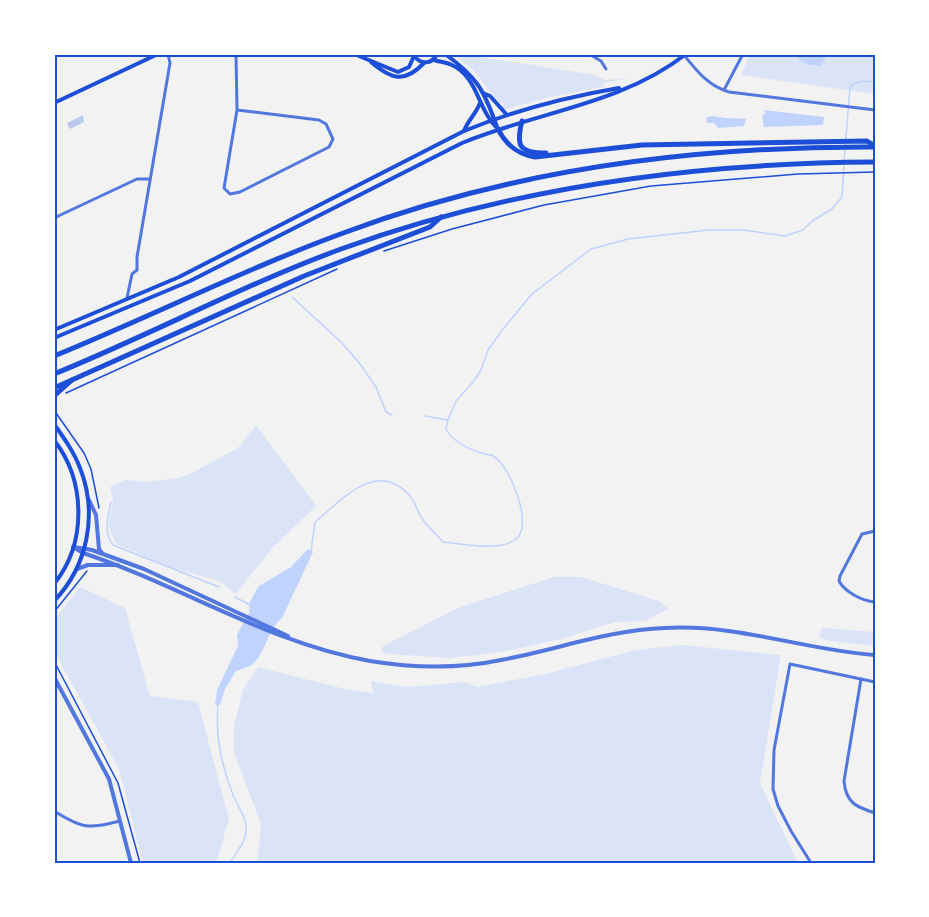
<svg xmlns="http://www.w3.org/2000/svg" width="929" height="917" viewBox="0 0 929 917" font-family="Barlow,sans-serif">
  <style>
    .green { fill: #dbe4f7 }
    .water { fill: #bfd3fe }
    .lines { fill: none; stroke-linecap: round; stroke-linejoin: round }
    .stream { stroke: #bfd3fe; stroke-width: 1.5 }
    .building { fill: #bdc9ec }
    .path { stroke: #1d4ed8; stroke-width: 1.5 }
    .minor { stroke: #5277de; stroke-width: 3 }
    .tertiary { stroke: #5277de; stroke-width: 4 }
    .secondary { stroke: #1d4ed8; stroke-width: 4 }
    .motorway { stroke: #1d4ed8; stroke-width: 5 }
    .neatline { fill: none; stroke: #1d4ed8; stroke-width: 2 }
  </style>
  <rect width="100%" height="100%" fill="#f2f2f2"/>
  <g class="green">
    <polygon points="461,54 595,75 605,80 632,78 603,83 604,87 550,97 506,109 502,107 504,104 502,102 500,104 473,70 458,58"/>
    <polygon points="750,54 875,54 875,94 741,75"/>
    <polygon points="256,425 316,506 272,548 236,594 219,581 170,567 116,544 108,525 113,501 110,487 126,480 148,482 178,478 190,474 238,448"/>
    <polygon points="554,577 581,577 659,601 668,609 645,621 615,622 561,639 501,652 450,658 388,654 381,652 383,646 458,608"/>
    <polygon points="80,587 125,608 150,696 198,702 229,819 216,863 143,863 119,769 54,651 54,620"/>
    <polygon points="823,628 875,632 875,646 830,641 819,637 820,631"/>
    <polygon points="683,645 781,655 760,783 798,863 257,863 261,824 234,753 234,726 243,690 258,667 345,689 373,693 371,681 407,687 465,682 477,687 545,674 636,650"/>
  </g>
  <g class="water">
    <path d="M795 54H825V59L821 66C809 65 801 64 795 54Z"/>
    <polygon points="764,110 824,117 823,125 764,127 762,116 766,113"/>
    <path d="M713 116C725 119 735 118 746 119L744 126 718 128 714 123H707L706 117Z"/>
    <path d="M308 549 313 552 282 618C267 629 265 657 250 666 246 668 240 669 236 671L225 689 220 705H215L217 690 238 646 237 635 249 613 250 602 253 596 259 586 291 567Z"/>
  </g>
  <g class="lines">
    <g class="stream">
      <path d="M844 161 850 87C857 80 866 81 875 82"/>
      <polyline points="292,297 341,342 360,364 376,387 386,412 392,415"/>
      <polyline points="425,416 447,420"/>
      <path d="M111 502C108 517 103 532 113 545L219 587"/>
      <path d="M311 551 315 522C342 500 377 458 410 496 415 502 417 510 421 517 427 526 436 534 443 542 462 544 500 552 516 539 534 525 510 465 493 456 491 454 487 455 484 454 471 450 453 442 446 429L448 420 456 401 473 382 481 370 488 350 503 329 532 294 591 249 628 239 709 230H744L785 236 803 230 812 221 832 209 842 197 844 166"/>
      <polyline points="235,597 250,605"/>
      <path d="M218 705C215 736 222 767 233 795 237 804 245 816 246 825 248 840 237 851 230 863"/>
    </g>
  </g>
  <polygon class="building" points="83,115 84,122 70,129 67,123"/>
  <g class="lines">
    <g class="path">
      <polyline points="384,251 452,229 544,205 651,186 798,174 875,172"/>
      <polyline points="66,393 337,269"/>
      <polyline points="54,407 56,413 84,453 91,469 99,508"/>
      <polyline points="54,612 87,571"/>
      <polyline points="54,661 118,783 140,863"/>
    </g>
    <g class="minor">
      <polyline points="236,54 237,110 224,188 230,194 240,192 329,147 333,139 326,124 319,120 237,110"/>
      <polyline points="589,54 601,61 606,69"/>
      <path d="M684 55C697 71 708 86 729 92L875 110"/>
      <polyline points="724,90 743,54"/>
      <polyline points="54,218 137,179 150,179"/>
      <polyline points="127,298 132,274 137,270 137,257 170,63 168,54"/>
      <path d="M875 531 862 534 840 576 839 581C845 592 862 601 875 602"/>
      <path d="M861 679 844 781C846 803 856 807 875 813"/>
      <path d="M54 811C83 829 88 829 120 821"/>
      <polyline points="811,863 791,831 778,806 773,789 774,750 790,664 875,682"/>
    </g>
    <g class="tertiary">
      <polyline points="89,500 96,515 99,549 102,553"/>
      <path d="M73 547 83 553C180 585 268 643 370 661 413 668 458 669 501 660 556 650 608 630 665 628 740 624 803 650 875 655"/>
      <polyline points="74,547 92,550 144,569 288,636"/>
      <polyline points="77,569 88,565 118,565"/>
      <polyline points="54,677 109,779 131,863"/>
    </g>
    <g class="secondary">
      <polyline points="354,54 398,72 409,67 414,56"/>
      <path d="M445 54C477 77 484 90 497 127"/>
      <path d="M415 57C422 65 432 64 437 54"/>
      <path d="M434 60C440 62 446 62 452 65 478 77 478 111 498 129"/>
      <path d="M371 62C391 79 404 84 424 63"/>
      <polyline points="483,93 490,96 507,115"/>
      <polyline points="54,103 158,54"/>
      <path d="M464 131C468 120 476 114 480 103"/>
      <path d="M54 330 179 277 464 131C513 111 566 97 619 88"/>
      <path d="M54 338 190 281 462 143C536 112 621 105 686 54"/>
      <path d="M54 424C64 438 74 452 80 468 98 513 88 566 54 601"/>
      <path d="M54 440C86 481 87 543 54 584"/>
    </g>
    <g class="motorway">
      <path d="M522 121C516 145 518 153 546 153"/>
      <path d="M498 129C506 145 517 154 535 157L642 145 867 141 875 146"/>
      <path d="M54 356C152 316 247 268 346 232 515 169 695 146 875 147"/>
      <path d="M54 374C150 335 243 285 341 249 512 187 693 163 875 162"/>
      <polyline points="54,388 304,276 430,227 441,217"/>
      <polyline points="54,396 72,380"/>
    </g>
  </g>
  <rect width="929" height="917" fill="none" stroke="#ffffff" stroke-width="111"/>
  <rect x="56" y="56" width="818" height="806" class="neatline"/>
</svg>
